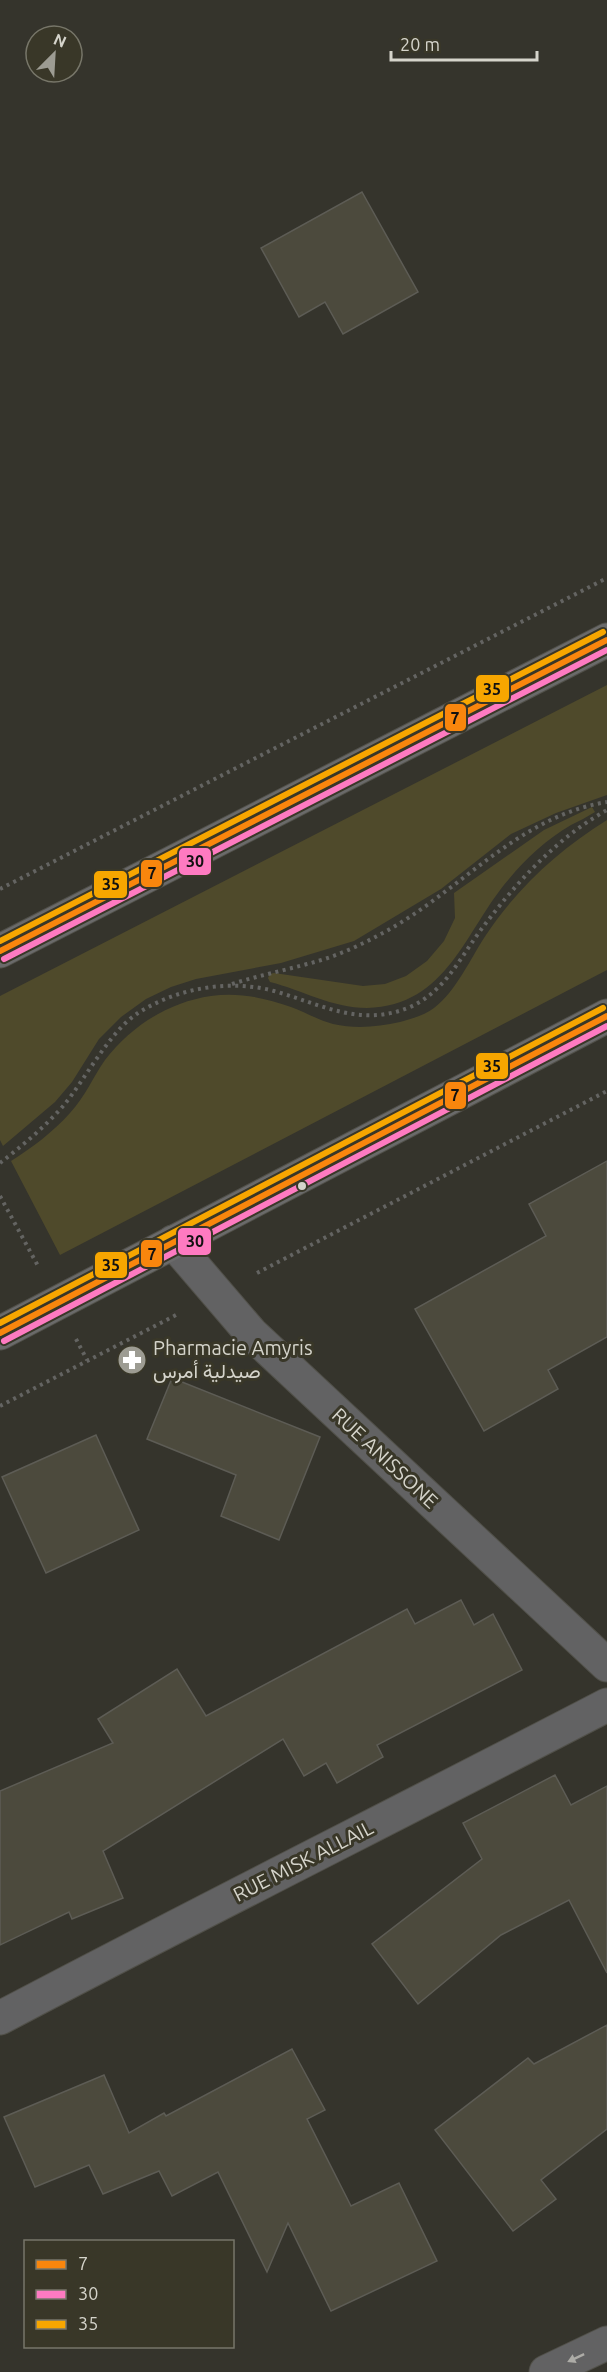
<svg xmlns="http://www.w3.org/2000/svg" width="607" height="2372" viewBox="0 0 607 2372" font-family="Ubuntu,Vazirmatn,sans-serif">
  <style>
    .green { fill: #4f4a2b }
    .building { fill: #4c4a3d; stroke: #5d5c55; stroke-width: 1.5 }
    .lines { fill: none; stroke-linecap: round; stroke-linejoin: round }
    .minor-casing { stroke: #515049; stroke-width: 35 }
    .tertiary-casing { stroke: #515049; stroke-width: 35 }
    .primary-casing { stroke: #515049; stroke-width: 35 }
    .path { stroke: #646462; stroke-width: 4; stroke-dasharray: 3 4.5; stroke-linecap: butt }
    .minor { stroke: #626263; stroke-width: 33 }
    .tertiary { stroke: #626263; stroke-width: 33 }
    .primary { stroke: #6a6a6a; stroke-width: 33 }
    .bus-1-casing { stroke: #393728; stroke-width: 10 }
    .bus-2-casing { stroke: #393728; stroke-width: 10 }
    .bus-3-casing { stroke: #393728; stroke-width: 10 }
    .bus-1 { stroke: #f9860d; stroke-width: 6 }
    .bus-2 { stroke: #fe7ac1; stroke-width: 6 }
    .bus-3 { stroke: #f7a600; stroke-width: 6 }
    .oneway { fill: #adaca7 }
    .bus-dot { fill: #d5d4cb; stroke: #393728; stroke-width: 2 }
    .labels { text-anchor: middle; stroke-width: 6; stroke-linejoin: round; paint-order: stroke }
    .poi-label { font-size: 20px; fill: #d5d4cb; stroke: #393728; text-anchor: start }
    .street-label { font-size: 20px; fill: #d5d4cb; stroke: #393728 }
    .line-badge { stroke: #393728; stroke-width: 2 }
    .pale-badge-label { font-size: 16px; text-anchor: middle; font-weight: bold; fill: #111 }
  </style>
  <rect width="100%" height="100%" fill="#35342c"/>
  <g class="green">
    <polygon points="607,685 607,795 556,813 511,834 441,889 354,941 281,963 196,979 171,987 146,999 121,1017 99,1039 72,1082 55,1102 3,1146 0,1140 0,996"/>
    <path d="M592 807 595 812C587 817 579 821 571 825 547 839 526 858 509 879 465 930 448 1006 367 1008 332 1008 302 990 270 982L268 978 270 974 274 973 363 986 385 984 406 976 427 961 444 941 455 918 454 893 544 830Z"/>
    <path d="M607 820V970L60 1255 11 1161C33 1147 53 1132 70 1113 85 1097 93 1077 105 1060 131 1026 169 1002 211 996 239 992 265 998 291 1007 305 1012 318 1020 333 1024 355 1029 378 1027 400 1022 411 1019 425 1015 434 1008 457 990 470 959 486 935 518 887 559 850 607 820Z"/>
  </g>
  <g class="building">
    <polygon points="362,192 418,292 343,334 325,302 299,317 261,248"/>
    <polygon points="607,1161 607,1337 548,1370 558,1389 484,1431 415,1309 546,1236 529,1204"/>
    <polygon points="172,1378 320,1437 279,1540 221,1516 236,1475 147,1439"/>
    <polygon points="96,1435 139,1530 46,1573 2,1477"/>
    <polygon points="461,1600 474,1625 493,1614 522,1670 377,1745 383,1757 337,1783 326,1763 304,1776 283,1739 103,1851 123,1898 72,1919 69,1912 0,1945 0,1791 113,1743 98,1719 177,1669 206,1716 407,1609 415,1624"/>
    <polygon points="555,1775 571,1805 607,1786 607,1973 569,1900 501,1935 418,2004 372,1944 482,1859 463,1823"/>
    <polygon points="607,2025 607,2129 541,2180 556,2199 513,2231 435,2130 528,2058 534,2064"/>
    <polygon points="292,2049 325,2110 307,2119 351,2206 399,2183 437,2261 331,2311 288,2223 267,2272 218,2172 172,2196 159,2171 103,2194 89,2165 35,2187 4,2117 104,2075 129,2133 164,2113 166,2116"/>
  </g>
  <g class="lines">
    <g class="minor-casing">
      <g id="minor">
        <polyline points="173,1242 251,1333 607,1665"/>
        <path d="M0 2018C201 1912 405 1810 607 1705"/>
      </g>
    </g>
    <g class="tertiary-casing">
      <polyline id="tertiary" points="546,2372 607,2343"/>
    </g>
    <g class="primary-casing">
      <g id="primary">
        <polyline points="0,951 607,640"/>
        <polyline points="0,1333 607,1016"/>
      </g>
    </g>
    <g class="path">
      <polyline points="0,889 607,578"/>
      <path d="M232 984C257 976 282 971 307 964 332 958 357 947 379 935 457 895 517 816 607 802"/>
      <path d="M0 1163C22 1146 46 1126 64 1105 86 1078 110 1031 138 1013 177 988 229 979 274 991 321 1004 360 1028 410 1007 444 992 459 960 480 931 515 884 555 839 607 810"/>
      <polyline points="0,1196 38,1266"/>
      <polyline points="257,1273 607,1091"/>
      <polyline points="76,1339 87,1360"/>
      <polyline points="0,1406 178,1314"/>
    </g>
    <use href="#minor" class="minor"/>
    <use href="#tertiary" class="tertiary"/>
    <use href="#primary" class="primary"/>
    <g class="bus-1-casing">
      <g id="bus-1">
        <polyline points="0,951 607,640"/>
        <polyline points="0,1333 607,1016"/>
      </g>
    </g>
    <g class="bus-2-casing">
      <g id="bus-2">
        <polyline points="4,959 607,650"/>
        <polyline points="4,1341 607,1026"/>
      </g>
    </g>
    <g class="bus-3-casing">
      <g id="bus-3">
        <polyline points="0,941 603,632"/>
        <polyline points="0,1323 603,1008"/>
      </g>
    </g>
    <use href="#bus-1" class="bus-1"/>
    <use href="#bus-2" class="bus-2"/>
    <use href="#bus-3" class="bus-3"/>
  </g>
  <defs><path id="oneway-solid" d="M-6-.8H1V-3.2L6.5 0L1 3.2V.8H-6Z" transform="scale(1.5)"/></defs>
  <use class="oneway" href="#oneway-solid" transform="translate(576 2358) rotate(155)"/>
  <defs>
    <g id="pharmacy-disc" transform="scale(1.5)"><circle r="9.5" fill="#9d9c93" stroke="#393728"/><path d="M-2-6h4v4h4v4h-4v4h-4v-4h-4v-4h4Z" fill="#fff"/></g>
  </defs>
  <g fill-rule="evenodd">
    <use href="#pharmacy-disc" x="132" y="1360"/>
  </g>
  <circle class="bus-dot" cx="302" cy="1186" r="5"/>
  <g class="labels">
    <g class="poi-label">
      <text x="153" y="1355">Pharmacie Amyris<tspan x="153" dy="23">صيدلية أمرس</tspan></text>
    </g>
    <g class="street-label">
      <text transform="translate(385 1458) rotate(43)" y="7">RUE ANISSONE</text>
      <text transform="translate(303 1861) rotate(-27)" y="7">RUE MISK ALLAIL</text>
    </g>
  </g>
  <g class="line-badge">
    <rect x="475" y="674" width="35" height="29" rx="6" fill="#f7a600"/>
    <rect x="444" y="703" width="23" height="29" rx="6" fill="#f9860d"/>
    <rect x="178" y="847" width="34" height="29" rx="6" fill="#fe7ac1"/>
    <rect x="140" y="859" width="23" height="29" rx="6" fill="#f9860d"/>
    <rect x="93" y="870" width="35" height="29" rx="6" fill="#f7a600"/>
    <rect x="475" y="1052" width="34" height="28" rx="6" fill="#f7a600"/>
    <rect x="444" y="1081" width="23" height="29" rx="6" fill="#f9860d"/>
    <rect x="177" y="1227" width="35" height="29" rx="6" fill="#fe7ac1"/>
    <rect x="140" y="1239" width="23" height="29" rx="6" fill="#f9860d"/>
    <rect x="94" y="1251" width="34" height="28" rx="6" fill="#f7a600"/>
  </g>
  <g class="pale-badge-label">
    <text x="492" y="695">35</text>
    <text x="455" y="724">7</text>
    <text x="195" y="867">30</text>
    <text x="152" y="879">7</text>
    <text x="111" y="890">35</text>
    <text x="492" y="1072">35</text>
    <text x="455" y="1101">7</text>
    <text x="195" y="1247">30</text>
    <text x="152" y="1260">7</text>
    <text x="111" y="1271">35</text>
  </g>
  <rect x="24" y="2240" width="210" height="108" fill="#393728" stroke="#777669" stroke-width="1.5"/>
  <rect x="36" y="2260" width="30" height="9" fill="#f9860d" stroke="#777669" stroke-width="1.5"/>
  <text x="78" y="2270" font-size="18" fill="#d5d4cb">7</text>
  <rect x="36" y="2290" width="30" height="9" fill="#fe7ac1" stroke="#777669" stroke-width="1.5"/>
  <text x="78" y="2300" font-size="18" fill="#d5d4cb">30</text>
  <rect x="36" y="2320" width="30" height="9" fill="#f7a600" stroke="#777669" stroke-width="1.5"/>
  <text x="78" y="2330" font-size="18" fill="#d5d4cb">35</text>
  <g transform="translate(54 54) rotate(24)"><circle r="28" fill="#393728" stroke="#777669" stroke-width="1.5"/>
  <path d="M0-4.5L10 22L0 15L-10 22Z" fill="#9d9c93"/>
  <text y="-9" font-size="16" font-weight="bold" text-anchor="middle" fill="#d5d4cb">N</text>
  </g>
  <path d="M391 51v9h146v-9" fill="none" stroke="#d5d4cb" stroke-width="3"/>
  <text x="400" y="51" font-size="18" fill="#d5d4cb" stroke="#393728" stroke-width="4.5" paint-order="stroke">20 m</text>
</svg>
